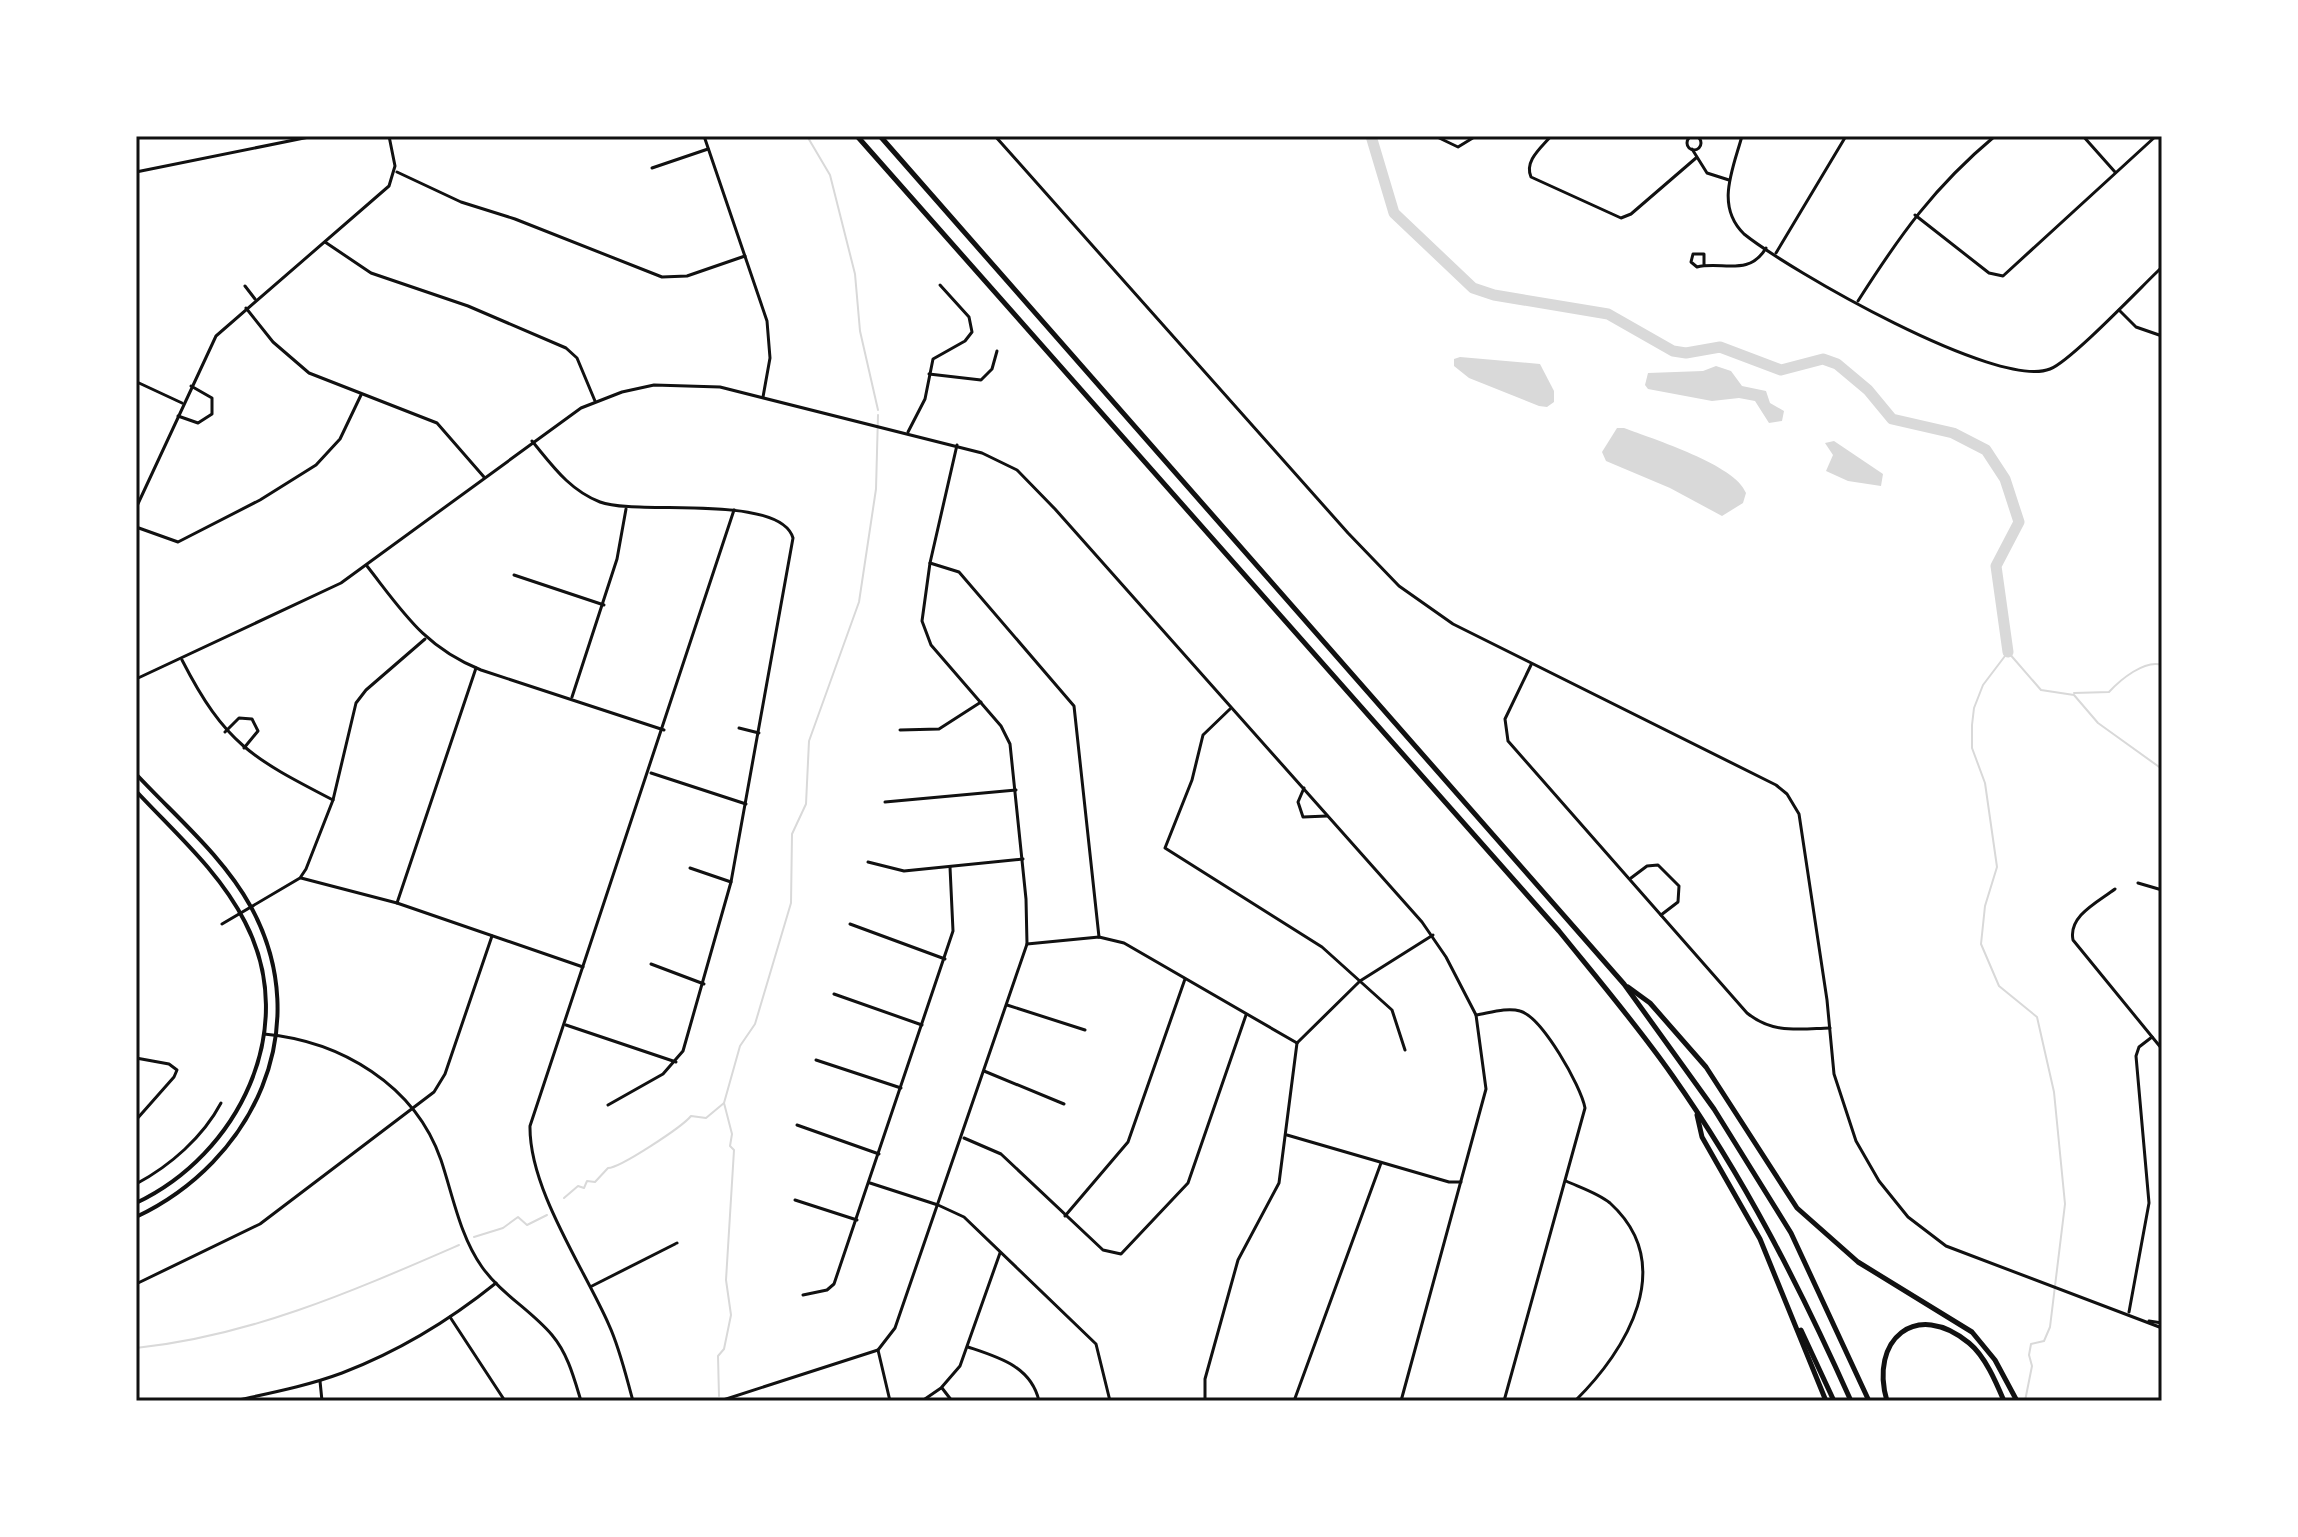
<svg xmlns="http://www.w3.org/2000/svg" width="2298" height="1537" viewBox="0 0 2298 1537" font-family="'Fira Sans',sans-serif">
  <style>
    .water { fill: #d9d9d9 }
    .lines { fill: none; stroke-linecap: round; stroke-linejoin: round }
    .stream { stroke: #d9d9d9; stroke-width: 2 }
    .river { stroke: #d9d9d9; stroke-width: 11 }
    .minor { stroke: #111; stroke-width: 3 }
    .tertiary { stroke: #111; stroke-width: 3 }
    .secondary { stroke: #111; stroke-width: 4 }
    .motorway { stroke: #111; stroke-width: 5 }
    .neatline { fill: none; stroke: #111; stroke-width: 3 }
  </style>
  <rect width="100%" height="100%" fill="#fff"/>
  <g class="water">
    <polygon points="1460,357 1540,364 1554,391 1554,402 1547,407 1539,406 1469,378 1454,366 1454,359"/>
    <polygon points="1716,366 1731,371 1742,386 1766,391 1770,403 1784,411 1782,421 1769,423 1755,401 1739,398 1712,401 1648,389 1645,385 1648,373 1703,371"/>
    <path d="M1617 428H1624C1653 439 1736 465 1746 493L1743 503 1722 516 1670 488 1606 461 1602 452Z"/>
    <polygon points="1834,441 1883,474 1881,486 1848,481 1826,471 1833,455 1825,443"/>
  </g>
  <g class="lines">
    <g class="stream">
      <polyline points="807,136 830,175 855,274 860,331 878,410"/>
      <path d="M2074 693 2109 692C2120 680 2145 659 2162 665"/>
      <path d="M564 1198 578 1186 584 1188 587 1181 595 1182 608 1168C620 1168 682 1127 691 1116L706 1118 724 1103"/>
      <polyline points="474,1237 503,1228 518,1217 527,1225 547,1215"/>
      <path d="M136 1348C251 1336 353 1291 459 1245"/>
      <polyline points="719,1396 718,1356 724,1349 731,1315 726,1280 734,1150 730,1146 732,1134 724,1103 740,1046 755,1024 791,903 792,834 806,804 809,741 859,602 876,489 878,415"/>
      <polyline points="2025,1401 2032,1366 2029,1355 2031,1344 2044,1341 2050,1327 2065,1204 2054,1092 2037,1017 1999,986 1981,944 1985,906 1997,867 1985,783 1972,748 1972,725 1974,708 1983,685 2008,652 2041,690 2074,695 2098,723 2162,769"/>
    </g>
    <polyline class="river" points="1371,136 1394,213 1473,288 1494,295 1608,314 1673,351 1686,353 1720,347 1781,370 1823,359 1837,364 1868,390 1892,419 1953,433 1986,450 2005,479 2019,522 1996,566 2008,652"/>
    <g class="minor">
      <polyline points="704,136 767,321 770,358 763,397"/>
      <polyline points="995,136 1348,533 1399,586 1453,624 1776,785 1787,794 1799,814 1827,1000 1834,1074 1856,1141 1879,1181 1908,1217 1946,1246 2162,1328"/>
      <polyline points="1435,136 1458,147 1476,136"/>
      <path d="M1551 136C1541 148 1524 161 1531 177L1621 218 1631 214 1696 158"/>
      <path d="M1742 136C1733 169 1715 206 1744 234 1789 270 1997 390 2050 369 2071 361 2141 287 2162 267"/>
      <polyline points="2083,136 2115,172"/>
      <circle cx="1694" cy="143" r="7"/>
      <polyline points="1692,149 1707,173 1729,180"/>
      <polyline points="652,168 708,149"/>
      <polyline points="136,172 314,136"/>
      <polyline points="397,172 461,202 515,219 662,277 687,276 745,256"/>
      <polyline points="1915,215 1989,273 2003,276 2156,136"/>
      <polyline points="325,242 371,273 468,306 566,348 577,358 595,401"/>
      <polyline points="1776,253 1846,136"/>
      <path d="M1704 265V254H1693L1691 262 1697 267C1722 261 1749 277 1766 248"/>
      <polyline points="245,286 255,299"/>
      <path d="M1858 301C1900 235 1934 187 1995 136"/>
      <polyline points="246,308 273,342 309,373 437,423 484,477"/>
      <polyline points="2119,310 2136,327 2162,336"/>
      <polyline points="929,374 981,380 992,369 997,351"/>
      <polyline points="139,383 182,403"/>
      <polyline points="178,416 198,423 212,414 212,398 191,386"/>
      <polyline points="908,432 925,399 933,359 965,341 972,332 969,317 940,285"/>
      <path d="M532 441C552 465 569 490 600 502 637 516 780 493 793 538L731 882 683 1051 663 1074 608 1105"/>
      <polyline points="136,508 216,336 389,186 395,166 389,136"/>
      <polyline points="136,527 178,542 260,500 316,465 340,439 361,395"/>
      <polyline points="930,563 959,572 1074,706 1099,937"/>
      <path d="M367 566C403 612 424 647 481 670L664 730"/>
      <polyline points="514,575 604,605"/>
      <path d="M182 660C225 744 252 758 333 800"/>
      <path d="M1531 665 1505 719 1508 741 1747 1013C1773 1034 1798 1029 1830 1028"/>
      <polyline points="136,679 341,583 581,408 622,392 654,385 720,387 982,453 1017,470 1055,509 1422,922 1446,957 1476,1015 1486,1089 1401,1401"/>
      <polyline points="572,697 617,559 626,509"/>
      <polyline points="1230,709 1203,735 1192,780 1165,848 1322,947 1392,1010 1405,1050"/>
      <polyline points="739,728 759,733"/>
      <polyline points="900,730 939,729 981,702"/>
      <polyline points="225,732 239,718 252,719 258,731 244,748"/>
      <polyline points="651,773 746,804"/>
      <polyline points="1304,788 1298,802 1303,817 1327,816"/>
      <polyline points="885,802 1016,790"/>
      <polyline points="868,862 904,871 1023,859"/>
      <polyline points="690,868 731,882"/>
      <polyline points="301,878 397,903 583,967"/>
      <polyline points="1631,878 1647,866 1658,865 1679,886 1678,902 1661,915"/>
      <polyline points="2138,883 2162,890"/>
      <path d="M2115 889C2098 902 2068 916 2073 940L2162 1049"/>
      <polyline points="397,903 476,668"/>
      <polyline points="222,924 300,878 306,869 333,800 356,703 366,690 425,639"/>
      <polyline points="850,924 945,959"/>
      <polyline points="1027,944 1099,937 1124,943 1297,1043"/>
      <polyline points="651,964 704,984"/>
      <polyline points="834,994 922,1025"/>
      <polyline points="1007,1005 1085,1030"/>
      <path d="M1476 1015C1489 1013 1507 1007 1520 1011 1542 1017 1581 1086 1585 1108L1504 1401"/>
      <polyline points="566,1025 676,1062"/>
      <polyline points="1297,1043 1360,981 1433,935"/>
      <polyline points="136,1058 169,1064 177,1070 174,1077 136,1120"/>
      <polyline points="816,1060 901,1088"/>
      <polyline points="984,1071 1064,1104"/>
      <polyline points="797,1125 879,1154"/>
      <polyline points="1287,1135 1449,1182 1461,1182"/>
      <polyline points="964,1138 1001,1154 1103,1250 1121,1254 1188,1183 1246,1015"/>
      <path d="M1566 1181C1579 1187 1598 1193 1610 1203 1678 1265 1627 1350 1575 1401"/>
      <polyline points="870,1183 938,1205 964,1217 1096,1344 1110,1401"/>
      <path d="M136 1184C170 1166 203 1137 221 1103"/>
      <polyline points="795,1200 857,1220"/>
      <polyline points="1065,1216 1128,1142 1185,979"/>
      <polyline points="136,1284 260,1224 434,1092 445,1074 492,936"/>
      <polyline points="592,1286 677,1243"/>
      <polyline points="803,1295 827,1290 834,1284 953,931 950,867"/>
      <polyline points="2129,1312 2149,1203 2136,1056 2139,1047 2152,1037"/>
      <polyline points="450,1317 505,1401"/>
      <polyline points="2149,1321 2162,1323"/>
      <path d="M968 1347C998 1357 1031 1366 1039 1401"/>
      <polyline points="878,1350 890,1401"/>
      <polyline points="320,1381 322,1401"/>
      <polyline points="942,1388 952,1401"/>
      <path d="M234 1401C270 1393 307 1386 342 1373 397 1352 450 1320 496 1283"/>
      <path d="M633 1401C626 1376 620 1349 609 1325 584 1268 529 1189 530 1126L734 510"/>
      <polyline points="720,1401 878,1350 895,1328 1027,944 1026,899 1010,744 1001,726 931,645 922,621 930,563 957,445"/>
      <polyline points="922,1401 941,1388 960,1366 1000,1253"/>
      <polyline points="1205,1401 1205,1379 1238,1260 1279,1183 1297,1043"/>
      <polyline points="1294,1401 1381,1163"/>
    </g>
    <path class="tertiary" d="M264 1034C341 1041 415 1085 441 1160 453 1196 460 1236 482 1267 501 1294 531 1310 552 1335 568 1354 574 1378 581 1401"/>
    <g class="secondary">
      <path d="M136 774C176 817 223 856 251 907 317 1028 253 1162 136 1217"/>
      <path d="M136 791C175 833 219 871 245 922 301 1029 238 1155 136 1203"/>
    </g>
    <g class="motorway">
      <path d="M857 136 1559 931C1597 978 1637 1025 1672 1075 1744 1177 1800 1287 1851 1401"/>
      <polyline points="880,136 1624,984 1714,1109 1791,1233 1869,1401"/>
      <polyline points="1628,987 1650,1003 1706,1067 1797,1208 1858,1262 1972,1332 1995,1360 2017,1401"/>
      <polyline points="1697,1115 1702,1137 1760,1239 1826,1401"/>
      <polyline points="1801,1330 1834,1401"/>
      <path d="M1887 1401C1869 1340 1916 1299 1969 1343 1985 1356 1996 1382 2004 1401"/>
    </g>
  </g>
  <rect width="2298" height="1537" fill="none" stroke="#ffffff" stroke-width="276"/>
  <rect x="138" y="138" width="2022" height="1261" class="neatline"/>
</svg>
